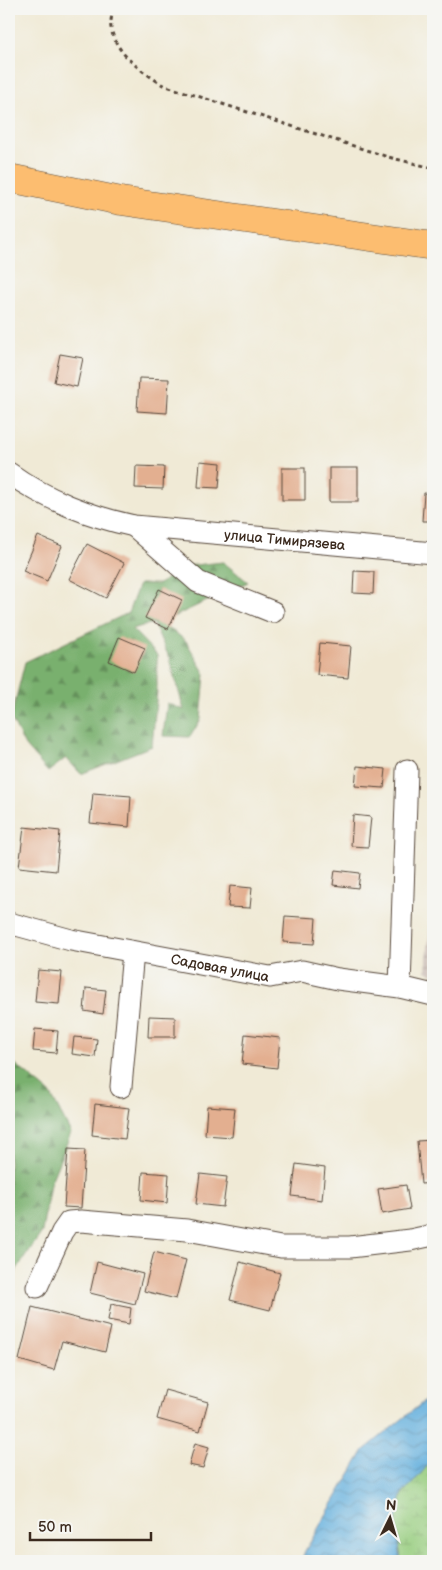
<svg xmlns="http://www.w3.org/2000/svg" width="442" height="1570" viewBox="0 0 442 1570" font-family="'Balsamiq Sans',sans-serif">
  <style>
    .industrial { fill: url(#industrial-grid) }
    .forest { fill: url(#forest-firs); stroke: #5a6d46 }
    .wetland { fill: url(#wetland-marsh); stroke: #697c4e }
    .water { fill: url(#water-waves); stroke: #506d7e }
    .building { fill: #e3af90 }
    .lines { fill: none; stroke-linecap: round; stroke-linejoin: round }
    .minor-casing { stroke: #56473a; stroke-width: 23 }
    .major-casing { stroke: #56473a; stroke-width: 29 }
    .path { stroke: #56473a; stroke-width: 3; stroke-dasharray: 4 4; stroke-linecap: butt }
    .minor { stroke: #fff; stroke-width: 21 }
    .major { stroke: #fcbd6f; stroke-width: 28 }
    .labels { text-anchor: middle; stroke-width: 4.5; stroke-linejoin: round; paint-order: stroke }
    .street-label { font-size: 14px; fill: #3b2a1e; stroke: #f6f6f2 }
  </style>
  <defs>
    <pattern id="industrial-grid" width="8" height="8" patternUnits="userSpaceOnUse" patternTransform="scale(1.25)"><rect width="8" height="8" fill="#cec1ba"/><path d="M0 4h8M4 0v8" fill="none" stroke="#b2a69f"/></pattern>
    <pattern id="forest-firs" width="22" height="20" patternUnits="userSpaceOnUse" patternTransform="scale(1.25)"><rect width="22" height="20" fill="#79b06e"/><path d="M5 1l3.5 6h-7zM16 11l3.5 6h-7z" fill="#648f5a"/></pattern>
    <pattern id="wetland-marsh" width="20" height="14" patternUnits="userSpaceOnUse" patternTransform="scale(1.25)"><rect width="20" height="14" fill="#97cd7f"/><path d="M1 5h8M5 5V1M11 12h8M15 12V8" fill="none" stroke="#83b06d"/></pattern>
    <pattern id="water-waves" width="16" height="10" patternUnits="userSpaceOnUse" patternTransform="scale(1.25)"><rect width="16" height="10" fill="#65b0de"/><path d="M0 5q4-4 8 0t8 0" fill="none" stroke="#548fb3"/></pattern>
  </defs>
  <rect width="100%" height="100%" fill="#f6f6f2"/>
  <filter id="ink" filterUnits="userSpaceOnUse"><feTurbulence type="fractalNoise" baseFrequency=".02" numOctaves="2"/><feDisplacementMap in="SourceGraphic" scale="10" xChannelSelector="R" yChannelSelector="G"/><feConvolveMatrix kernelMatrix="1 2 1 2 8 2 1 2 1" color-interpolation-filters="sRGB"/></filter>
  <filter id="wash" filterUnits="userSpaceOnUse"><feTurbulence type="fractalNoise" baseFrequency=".0096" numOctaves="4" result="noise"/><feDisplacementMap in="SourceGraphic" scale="20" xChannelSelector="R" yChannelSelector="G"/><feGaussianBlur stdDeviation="1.12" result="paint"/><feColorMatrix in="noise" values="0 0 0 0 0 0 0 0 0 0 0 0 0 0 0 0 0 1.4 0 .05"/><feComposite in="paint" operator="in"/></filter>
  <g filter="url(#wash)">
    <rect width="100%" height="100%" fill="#f0ead6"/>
    <polygon class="industrial" points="433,887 433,974 426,971"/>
    <g class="forest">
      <polygon points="223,562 248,582 162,622 186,641 205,674 201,719 190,737 163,736 167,703 184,710 169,657 153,623 132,629 157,655 157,691 152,746 81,774 66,758 48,772 25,746 11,718 25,662 128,613 139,584 159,584 186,566"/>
      <polygon points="9,1059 50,1093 71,1133 50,1184 42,1232 17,1269 9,1295"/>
    </g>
    <polygon class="wetland" points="433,1459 433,1561 401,1561 396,1520 403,1492 412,1484"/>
    <polygon class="water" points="433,1394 433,1459 412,1484 403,1492 396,1520 401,1561 301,1561 305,1551 364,1450"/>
    <g id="blocks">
      <g class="building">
        <polygon points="60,354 83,358 77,387 54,382"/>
        <polygon points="139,378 169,379 167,413 137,411"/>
        <polygon points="200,461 221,463 219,488 198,487"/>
        <polygon points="136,466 164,467 163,489 135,488"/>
        <rect x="282" y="468" width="23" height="32"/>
        <rect x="329" y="468" width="29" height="34"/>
        <polygon points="424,493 433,494 433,521 422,521"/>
        <polygon points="38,536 62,546 47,581 23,571"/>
        <polygon points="87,544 124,563 106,598 69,579"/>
        <polygon points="354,571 374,572 373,594 353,593"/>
        <polygon points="159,589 182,600 168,629 145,618"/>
        <polygon points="119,637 145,648 134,672 109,661"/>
        <polygon points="320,643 351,646 348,678 317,675"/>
        <polygon points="357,766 386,769 384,788 355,786"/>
        <polygon points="93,793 131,796 129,827 90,823"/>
        <polygon points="353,815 371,817 368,847 351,846"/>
        <polygon points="24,827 60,831 56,871 19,867"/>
        <polygon points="335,870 360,873 358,888 333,885"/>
        <polygon points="230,886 252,888 250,908 228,907"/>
        <polygon points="285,916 316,918 314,944 283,942"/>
        <polygon points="38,970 62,972 59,1004 35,1002"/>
        <polygon points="86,988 106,990 103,1014 84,1011"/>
        <polygon points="149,1016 175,1017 175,1037 148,1037"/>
        <polygon points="35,1029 58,1031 56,1053 33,1051"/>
        <polygon points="245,1034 280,1038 277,1068 242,1064"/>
        <polygon points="74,1037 97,1039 95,1057 72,1054"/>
        <polygon points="95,1104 129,1108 125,1139 92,1135"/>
        <polygon points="207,1106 235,1108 232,1137 205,1135"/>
        <polygon points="433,1140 433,1183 421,1184 417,1141"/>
        <polygon points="68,1149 85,1150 81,1208 64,1207"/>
        <polygon points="296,1164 325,1168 322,1200 292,1196"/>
        <polygon points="143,1172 169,1174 167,1203 141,1200"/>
        <polygon points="200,1174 227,1177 223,1207 196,1204"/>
        <polygon points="406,1185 410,1209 382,1214 378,1189"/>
        <polygon points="154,1252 186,1260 176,1299 144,1291"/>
        <polygon points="97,1262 143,1274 135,1304 90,1293"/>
        <polygon points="240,1262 280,1273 270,1310 230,1300"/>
        <polygon points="111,1304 131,1308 129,1324 108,1320"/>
        <polygon points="32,1307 111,1327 105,1352 62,1341 54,1370 19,1360"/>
        <polygon points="165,1390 208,1402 200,1431 157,1419"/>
        <polygon points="195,1443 209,1447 203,1468 189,1465"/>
      </g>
    </g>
  </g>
  <g filter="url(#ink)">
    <use href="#blocks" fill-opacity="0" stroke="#56473a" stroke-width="1"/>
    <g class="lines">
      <g class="minor-casing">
        <g id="minor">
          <path id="s1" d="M9 473C45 499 91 517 134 526L433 553"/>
          <polyline points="134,526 198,582 273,612"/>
          <path id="s2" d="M9 923 71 940 270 977 302 971 338 979 400 987 433 995"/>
          <polyline points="400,987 407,770"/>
          <polyline points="121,1087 133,952"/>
          <polyline points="37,1287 62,1232 69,1222 81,1221 187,1230 281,1247 350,1247 410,1240 433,1235"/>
        </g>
      </g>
      <g class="major-casing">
        <polyline id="major" points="9,178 121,201 433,246"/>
      </g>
      <path class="path" d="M113 9C112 15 110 23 111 28 116 55 142 71 163 85L388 157 433 168"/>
      <use href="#minor" class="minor"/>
      <use href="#major" class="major"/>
    </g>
  </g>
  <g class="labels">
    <g class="street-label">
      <text dy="5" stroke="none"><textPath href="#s1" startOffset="288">улица Тимирязева</textPath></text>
      <text dy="5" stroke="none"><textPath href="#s2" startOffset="216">Садовая улица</textPath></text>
    </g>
  </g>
  <rect width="442" height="1570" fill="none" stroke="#f6f6f2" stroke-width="30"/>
  <g transform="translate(390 1518) rotate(5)" stroke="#f6f6f2" stroke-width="4" paint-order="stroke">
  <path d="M0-4L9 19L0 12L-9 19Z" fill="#3b2a1e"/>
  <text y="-8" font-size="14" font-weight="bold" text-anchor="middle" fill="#3b2a1e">N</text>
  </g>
  <path d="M30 1532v8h121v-8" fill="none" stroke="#3b2a1e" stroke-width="2.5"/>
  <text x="38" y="1532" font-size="15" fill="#3b2a1e" stroke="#f6f6f2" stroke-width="4" paint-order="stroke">50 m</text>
</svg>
